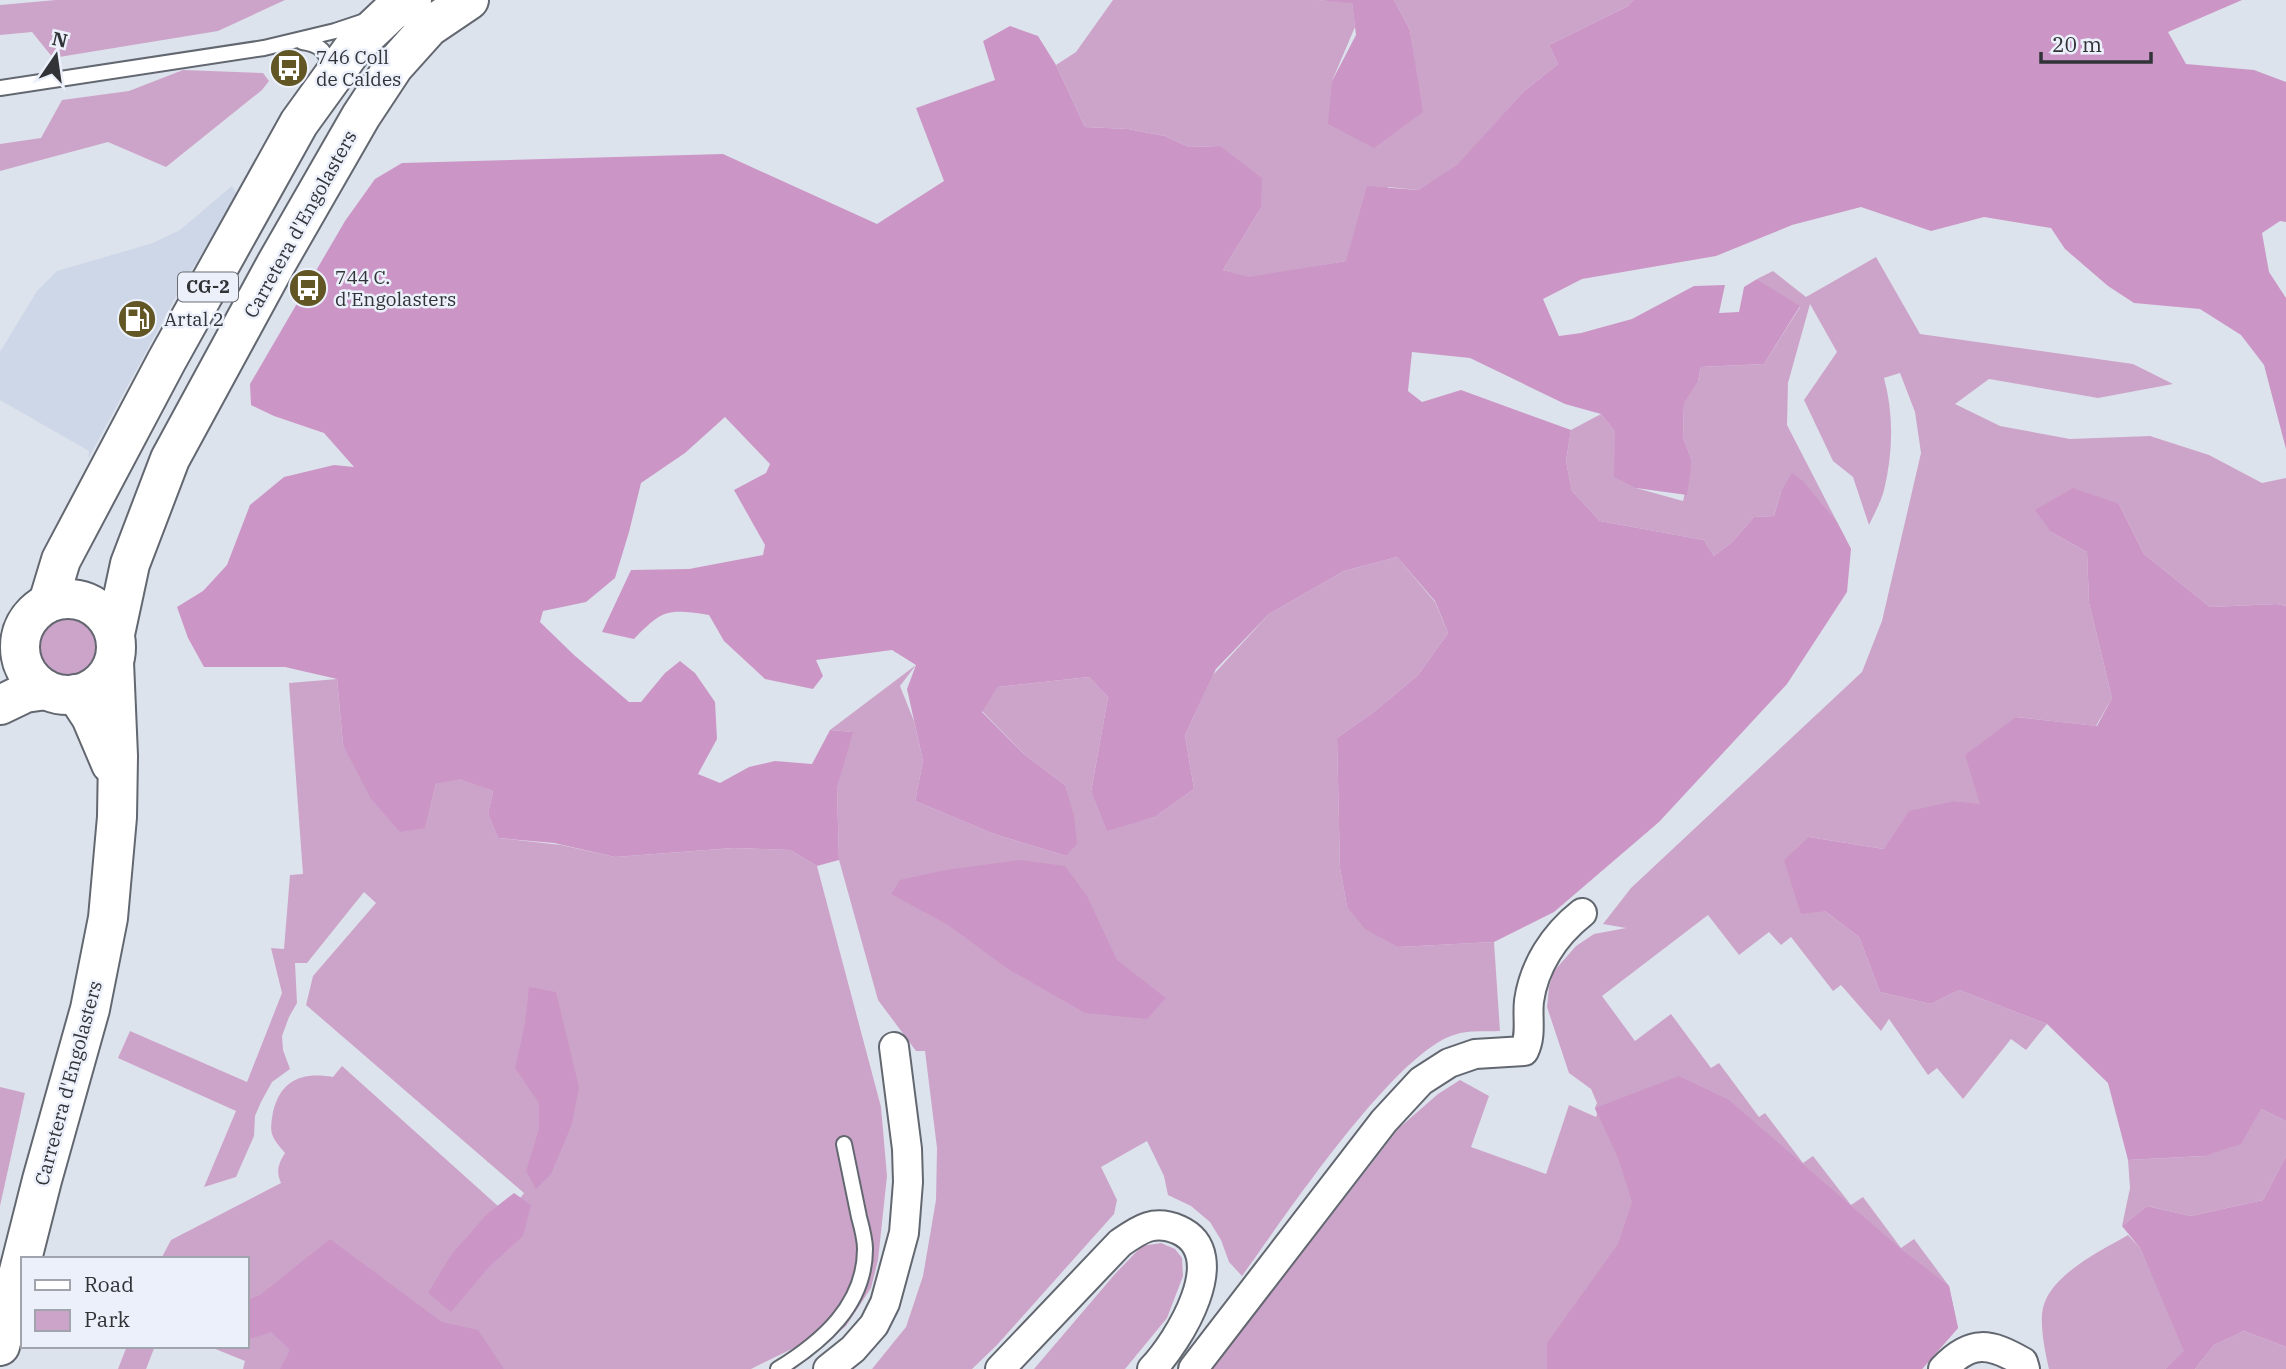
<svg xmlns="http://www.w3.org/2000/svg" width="2286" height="1369" viewBox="0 0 2286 1369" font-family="'IBM Plex Serif',serif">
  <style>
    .built { fill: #ced7e7 }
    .green { fill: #cda4c9 }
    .forest { fill: #cb96c6 }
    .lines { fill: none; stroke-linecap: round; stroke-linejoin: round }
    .service-casing { stroke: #626770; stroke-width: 18 }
    .minor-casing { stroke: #626770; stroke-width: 32 }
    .secondary-casing { stroke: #626770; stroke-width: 42 }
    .trunk-casing { stroke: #626770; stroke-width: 42 }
    .service { stroke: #fff; stroke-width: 14 }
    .minor { stroke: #fff; stroke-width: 28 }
    .secondary { stroke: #fff; stroke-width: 38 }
    .trunk { stroke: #fff; stroke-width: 38 }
    .labels { text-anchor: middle; stroke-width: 5; stroke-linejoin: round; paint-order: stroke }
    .shield { fill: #ebf0fb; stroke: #696c72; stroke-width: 2 }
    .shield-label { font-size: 18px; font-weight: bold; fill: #313337 }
    .poi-label { font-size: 19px; fill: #313337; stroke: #ebf0fb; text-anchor: start }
    .street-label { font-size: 19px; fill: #313337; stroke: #ebf0fb }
  </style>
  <rect width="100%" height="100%" fill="#dde3ed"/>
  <polygon class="built" points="232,186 237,194 174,300 88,459 89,451 0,400 0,352 37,291 57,271 153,243 180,230"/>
  <g class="green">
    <polygon points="56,0 285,0 218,31 53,58 32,32 0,35 0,5"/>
    <polygon points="1113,0 1315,0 1352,2 1355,27 1332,81 1422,112 1410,30 1394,0 1633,0 1628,6 1549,45 1558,64 1524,91 1457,166 1418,190 1388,187 1346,261 1249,278 1223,270 1261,208 1220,146 1189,147 1165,136 1128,129 1085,127 1056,65 1076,52"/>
    <polygon points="183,70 263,73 269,81 262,90 166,167 108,142 0,171 0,144 41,138 62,100 129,91"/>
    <path d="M1876 257 1920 334 2133 364 2173 384 2098 398 1989 379 1955 404 2000 426 2070 439 2150 436 2209 455 2262 483 2286 478V606L2277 604 2210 607 2144 554 2119 504 2051 532 2087 552 2089 603 2112 698 2096 726 2016 717 1980 805 1955 801 1884 849 1809 837 1825 911 1859 937 1880 992 1931 1004 1959 990 2047 1024 2026 1050 2011 1039 1963 1099 1937 1068 1928 1075 1889 1019 1881 1031 1841 985 1833 991 1791 937 1781 945 1769 932 1739 955 1708 915 1602 996 1635 1041 1671 1014 1711 1068 1719 1063 1759 1117 1765 1113 1803 1163 1813 1156 1851 1205 1863 1197 1901 1248 1914 1239 1949 1286 1958 1328 1922 1369H1212L1399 1128 1438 1094 1460 1080 1489 1096 1471 1147 1546 1174 1569 1105 1596 1117 1597 1114 1595 1108 1597 1103 1591 1089 1569 1073 1547 1007 1549 987 1554 971 1576 946 1594 934 1626 928 1603 924 1631 888 1862 672 1882 621 1921 453 1915 412 1900 373 1884 378C1894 415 1893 453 1884 490 1881 502 1874 514 1869 525L1853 477 1833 461 1804 400 1837 352 1810 304 1788 383 1787 425 1851 549 1781 492 1774 516 1754 517 1732 542 1714 556 1704 540 1600 521 1572 491 1566 461 1571 430 1601 414 1615 432 1636 488 1683 501 1692 461 1683 437 1684 402 1698 382 1701 367 1764 364 1800 307 1757 279 1773 271 1806 297Z"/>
    <path d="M1397 557 1435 602 1448 633 1418 675 1375 711 1337 738 1340 868 1347 907 1398 947 1494 942 1500 1031C1486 1032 1470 1030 1457 1034 1396 1049 1282 1221 1242 1276L1229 1262 1221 1240 1210 1222 1191 1206 1168 1195 1164 1176 1147 1141 1101 1167 1117 1200 1114 1214 997 1345 972 1369H872L906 1327 923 1276 936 1200 937 1148 925 1051H916L878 1000 839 860 837 789 852 732 830 730 916 665 900 686 914 721 923 761 915 801 994 834 1066 856 1065 785 1025 755 982 711 998 687 1089 677 1108 697 1091 792 1107 830 1155 817 1194 789 1185 735 1213 675 1269 614 1344 571Z"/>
    <circle cx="70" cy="648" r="30"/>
    <path d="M337 679 343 745 425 827 436 784 460 778 493 791 488 814 498 838 561 845 615 857 733 848 790 850 817 866 881 1107 887 1176 878 1260 871 1288 846 1326 817 1350 806 1342 751 1369H243L245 1361 208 1346H247V1259H161L171 1240 281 1183C276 1172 278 1164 285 1153 281 1148 274 1141 272 1134 270 1128 272 1118 273 1112 281 1079 303 1072 333 1077L342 1066 508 1215 524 1193 306 1005 313 976 376 903 364 892 307 963H295L297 1003 289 1017 282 1036 283 1050 290 1069 272 1082 261 1102 255 1116 254 1136 236 1177 204 1187 236 1111 118 1058 130 1031 247 1082 282 993 271 948 284 949 290 875 303 874 289 683Z"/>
    <polygon points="0,1087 25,1093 0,1206"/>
    <polygon points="2261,1109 2286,1121 2286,1156 2263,1200 2191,1216 2147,1206 2122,1226 2130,1188 2128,1160 2204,1156"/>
    <path d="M2128 1235 2140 1248 2185 1351 2165 1369H2049C2045 1352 2041 1332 2042 1314 2045 1277 2099 1252 2128 1235Z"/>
    <polygon points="1161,1243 1175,1249 1182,1258 1183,1276 1167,1318 1125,1369 1034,1369 1115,1274 1142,1246"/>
    <polygon points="2244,1331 2286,1347 2286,1369 2195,1369 2214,1345"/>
    <polygon points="127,1346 155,1346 146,1369 118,1369"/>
  </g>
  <g class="forest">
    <polygon points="1315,0 1394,0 1410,30 1423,112 1374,148 1328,124 1332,81 1356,35 1352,3"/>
    <path d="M1633 0H2242L2168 32 2186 64 2254 70 2286 82V222L2280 221 2262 233 2269 272 2286 298V449L2264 365 2241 335 2200 309 2134 303 2108 286 2065 249 2051 228 1984 217 1931 231 1861 207 1792 225 1716 256 1582 279 1543 299 1559 336 1581 333 1632 319 1694 286 1725 285 1719 313 1739 312 1744 287 1757 279 1800 306 1764 364 1701 367 1698 382 1684 403 1683 437 1692 461 1687 495 1636 488 1614 477 1615 432 1601 414 1565 404 1470 358 1412 352 1408 391 1422 402 1461 390 1571 430 1566 461 1572 491 1600 521 1704 540 1714 556 1732 542 1754 517 1774 516 1781 492 1792 473 1803 481 1837 522 1851 549 1847 592 1787 684 1659 822 1554 912 1494 942 1398 947 1365 929 1347 907 1340 868 1337 738 1375 711 1418 675 1448 633 1435 601 1397 557 1344 571 1269 614 1216 669 1185 735 1194 789 1155 817 1107 831 1091 792 1108 697 1089 677 998 687 982 712 1025 755 1065 785 1074 816 1077 844 1066 856 994 834 915 801 923 761 907 689 916 665 892 650 816 660 823 676 813 689 765 679 724 641 709 615C668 609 663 609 634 639L602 632 631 570 689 569 763 555 765 545 734 490 766 473 770 464 725 417 685 453 641 483 629 532 615 578 586 602 543 611 540 622 574 655 629 702H641L665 673 680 661 695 673 715 702 717 739 698 774 720 783 749 767 775 761 812 764 830 730 853 732 837 789 839 860 817 866 790 850 733 848 615 857 554 843 498 838 488 814 493 791 460 779 436 784 425 828 400 832 371 799 343 745 337 679 285 667H204L188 638 177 607 203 591 227 565 250 505 284 477 334 465 354 467 324 433 274 416 251 405 250 384 345 221 375 179 402 163 723 154 877 224 944 181 916 108 995 80 983 41 1010 26 1038 36 1056 65 1085 127 1128 129 1165 136 1189 147 1220 146 1262 178 1261 208 1223 270 1249 277 1346 261 1367 186 1418 190 1457 165 1524 91 1558 64 1549 45 1628 6Z"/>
    <polygon points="2073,488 2119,504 2144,554 2210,607 2277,604 2286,606 2286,1121 2261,1109 2241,1144 2204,1156 2128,1160 2108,1083 2047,1024 1959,990 1931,1004 1880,992 1859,937 1825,911 1801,914 1784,860 1809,837 1884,849 1909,811 1955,801 1980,804 1965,755 2016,717 2097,726 2112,698 2089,603 2087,552 2051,532 2035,510"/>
    <polygon points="1020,860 1065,866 1087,896 1117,960 1166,998 1147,1019 1085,1013 1008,969 948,925 891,894 900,880 945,870"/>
    <polygon points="529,987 556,992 579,1087 572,1124 551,1174 536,1189 526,1171 539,1129 539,1103 515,1068 525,1024"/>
    <polygon points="1679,1076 1729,1100 1901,1249 1949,1286 1958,1328 1922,1369 1547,1369 1547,1343 1618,1244 1632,1202 1618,1158 1595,1108"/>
    <polygon points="2286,1156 2286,1347 2244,1331 2214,1345 2195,1369 2165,1369 2184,1351 2140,1248 2122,1226 2147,1206 2191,1216 2263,1200"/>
    <polygon points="514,1193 531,1205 523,1236 489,1267 451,1312 428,1293 451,1255 487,1214"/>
    <polygon points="330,1239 442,1322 478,1330 504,1369 280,1369 290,1350 271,1332 247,1340 247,1300 260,1295"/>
  </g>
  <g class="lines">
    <g class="service-casing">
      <g id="service">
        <path d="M302 42C319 44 330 52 328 72"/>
        <polyline points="0,88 264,48 335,31 365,21"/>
        <path d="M778 1369C822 1342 865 1305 865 1249 865 1239 862 1228 859 1217 854 1193 849 1168 844 1144"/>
      </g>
    </g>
    <g class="minor-casing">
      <g id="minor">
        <polyline points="828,1369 853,1349 874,1325 885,1303 904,1233 908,1182 907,1149 894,1047"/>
        <path d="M1000 1369 1120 1243C1140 1229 1154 1219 1179 1230 1233 1254 1178 1342 1152 1369"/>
        <path d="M1193 1369 1384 1121 1421 1081 1449 1063 1475 1054 1524 1051C1532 1035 1527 1018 1529 1001 1534 966 1554 935 1582 913"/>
        <path d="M1943 1369C1971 1339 1990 1343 2023 1362L2025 1369"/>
      </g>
    </g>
    <g class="secondary-casing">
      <g id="secondary">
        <polyline points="76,694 91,717 111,764"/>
        <polyline points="0,1346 42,1180 90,1009 108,918 117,817 118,756 114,662"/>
      </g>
    </g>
    <g class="trunk-casing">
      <g id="trunk">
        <circle cx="68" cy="647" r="48"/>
        <polyline points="48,603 61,560 167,360 299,123 354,47 392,11 412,0"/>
        <polyline points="115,634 130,564 170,459 276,264 361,116 394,66 429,27 469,0"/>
        <polyline points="0,705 25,693 46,690"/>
      </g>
    </g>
    <use href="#service" class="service"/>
    <use href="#minor" class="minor"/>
    <use href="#secondary" class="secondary"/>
    <use href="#trunk" class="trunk"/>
  </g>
  <defs>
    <g id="bus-disc" transform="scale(2.0125)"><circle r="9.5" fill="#625724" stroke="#ebf0fb"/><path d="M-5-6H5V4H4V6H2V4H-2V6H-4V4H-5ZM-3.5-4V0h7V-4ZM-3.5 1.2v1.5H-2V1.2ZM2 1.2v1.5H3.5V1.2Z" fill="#fff"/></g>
    <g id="fuel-disc" transform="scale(2.0125)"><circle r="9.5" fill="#625724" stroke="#ebf0fb"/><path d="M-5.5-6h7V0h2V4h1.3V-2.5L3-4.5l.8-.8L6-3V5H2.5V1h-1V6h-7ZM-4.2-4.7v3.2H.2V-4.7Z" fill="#fff"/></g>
  </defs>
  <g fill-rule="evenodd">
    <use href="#bus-disc" x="289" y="68"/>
    <use href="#bus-disc" x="308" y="288"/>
    <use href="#fuel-disc" x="137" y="319"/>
  </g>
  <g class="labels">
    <rect class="shield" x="178" y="272.5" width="60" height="29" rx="5"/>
    <g class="shield-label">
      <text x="208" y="293">CG-2</text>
    </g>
    <g class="poi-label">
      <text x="316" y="64">746 Coll<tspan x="316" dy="22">de Caldes</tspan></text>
      <text x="335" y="284">744 C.<tspan x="335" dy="22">d'Engolasters</tspan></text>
      <text x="164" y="326">Artal 2</text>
    </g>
    <g class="street-label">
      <text transform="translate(300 224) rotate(-61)" y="7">Carretera d'Engolasters</text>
      <text transform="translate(68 1083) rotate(-75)" y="7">Carretera d'Engolasters</text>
    </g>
  </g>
  <rect x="21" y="1257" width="228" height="91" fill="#ebf0fb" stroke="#a1a4ad" stroke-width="2"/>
  <rect x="35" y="1280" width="35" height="10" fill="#ffffff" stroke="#a1a4ad" stroke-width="2"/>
  <text x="84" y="1292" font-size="21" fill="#313337">Road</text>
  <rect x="35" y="1310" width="35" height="21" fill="#cda4c9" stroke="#a1a4ad" stroke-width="2"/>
  <text x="84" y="1327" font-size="21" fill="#313337">Park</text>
  <g transform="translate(56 56) rotate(13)" stroke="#ebf0fb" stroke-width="5" paint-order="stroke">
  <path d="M0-5L12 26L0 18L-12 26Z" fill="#313337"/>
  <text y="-10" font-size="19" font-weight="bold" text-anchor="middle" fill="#313337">N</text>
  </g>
  <path d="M2041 52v10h110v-10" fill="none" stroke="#313337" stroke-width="3.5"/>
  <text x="2052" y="52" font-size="21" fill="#313337" stroke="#ebf0fb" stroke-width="5" paint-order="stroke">20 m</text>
</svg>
